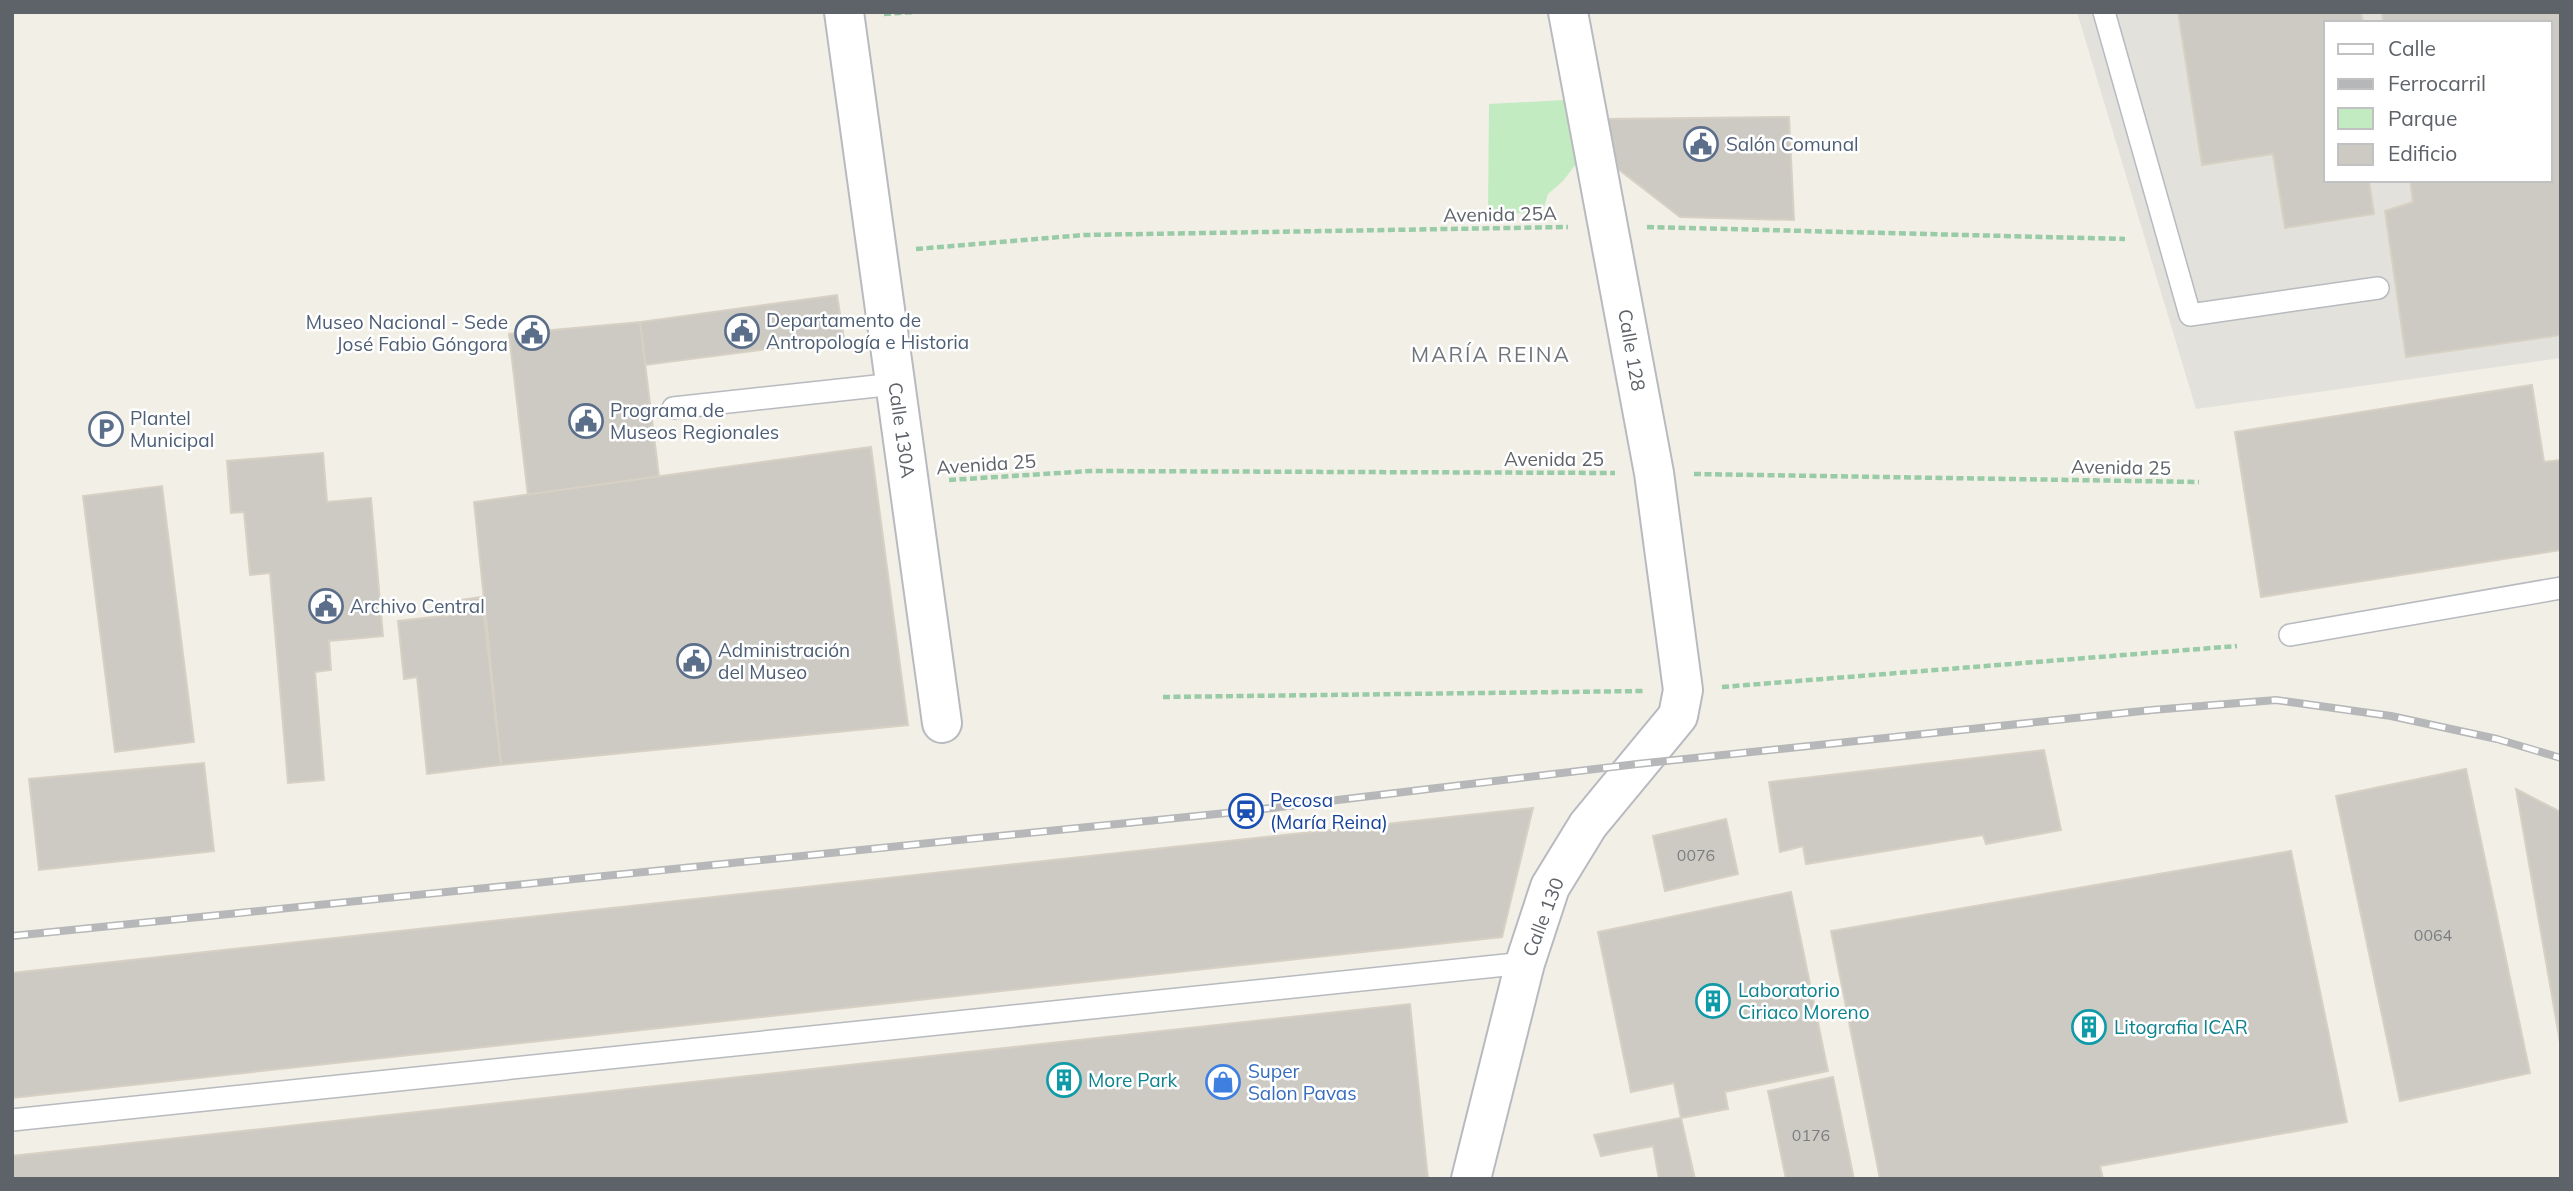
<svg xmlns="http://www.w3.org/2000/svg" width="2573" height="1191" viewBox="0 0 2573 1191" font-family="Mulish,sans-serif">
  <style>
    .industrial { fill: #e3e1db; fill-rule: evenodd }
    .green { fill: #c2ebc1 }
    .building { fill: #cdcac4; stroke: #d7d1c4; stroke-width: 2 }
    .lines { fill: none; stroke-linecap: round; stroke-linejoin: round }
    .lane-casing { stroke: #b7babf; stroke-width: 24 }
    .street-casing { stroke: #b7babf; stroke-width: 42 }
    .path { stroke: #98cba6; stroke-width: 4.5; stroke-dasharray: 7 3.5; stroke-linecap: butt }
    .lane { stroke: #fff; stroke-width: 21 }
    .street { stroke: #fff; stroke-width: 38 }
    .rail-casing { stroke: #b6b7b8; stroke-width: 8 }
    .rail { stroke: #fff; stroke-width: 5; stroke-dasharray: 16; stroke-linecap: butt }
    .labels { text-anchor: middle; stroke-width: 5; stroke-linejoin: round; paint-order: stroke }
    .number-label { font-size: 16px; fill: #7a7d80 }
    .service-label { font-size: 19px; fill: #4e5e75; stroke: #fff; text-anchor: start }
    .street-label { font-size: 19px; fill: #5e6369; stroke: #fff }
    .transit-label { font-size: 19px; fill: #164399; stroke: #fff; text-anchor: start }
    .culture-label { font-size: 19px; fill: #0d838f; stroke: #fff; text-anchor: start }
    .shop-label { font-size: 19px; fill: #366cbe; stroke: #fff; text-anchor: start }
    .neighbourhood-label { font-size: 21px; letter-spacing: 2px; fill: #6f757b; stroke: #fff }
  </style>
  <rect width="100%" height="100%" fill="#f2efe7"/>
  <path class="industrial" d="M2077 12H2561V358L2196 409ZM2326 23H2550V180H2326Z"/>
  <polygon class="green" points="1565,100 1576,164 1563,181 1548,194 1542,214 1488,212 1489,104"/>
  <g class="building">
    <polygon points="2178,12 2361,12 2363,23 2326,23 2326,180 2369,180 2374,214 2285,228 2273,154 2202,165"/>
    <polygon points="2382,12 2561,12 2561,335 2406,357 2385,211 2413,202 2410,180 2550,180 2550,23 2383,23"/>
    <polygon points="1789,117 1794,220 1680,217 1618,169 1606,119"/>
    <polygon points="837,295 844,339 645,365 640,322"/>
    <polygon points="640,322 659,477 528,496 509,334"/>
    <polygon points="2532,385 2544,462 2561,460 2561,550 2261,597 2235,432"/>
    <polygon points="871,447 908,725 501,765 474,502"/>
    <polygon points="323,453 327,502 371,498 383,636 329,641 331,670 315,672 324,780 288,783 270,573 250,575 244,512 231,513 227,461"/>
    <polygon points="162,486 194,742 115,752 83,496"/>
    <polygon points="482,597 501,765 427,774 417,677 404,679 398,621 461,614 460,600"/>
    <polygon points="2044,750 2061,830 1986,844 1983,835 1806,864 1803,846 1780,852 1769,782"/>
    <polygon points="204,763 214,851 39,870 29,779"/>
    <polygon points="2466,769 2530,1073 2400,1101 2336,796"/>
    <polygon points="2516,789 2561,812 2561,1048"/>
    <polygon points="1533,808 1502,937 12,1098 12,973"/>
    <polygon points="1726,819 1738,874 1665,891 1653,836"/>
    <polygon points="2291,851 2347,1122 2100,1166 2103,1179 1880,1179 1831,931"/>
    <polygon points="1791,892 1828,1071 1725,1092 1728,1109 1681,1118 1674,1083 1631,1092 1598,932"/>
    <polygon points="1410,1004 1428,1179 12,1179 12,1156"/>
    <polygon points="1833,1077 1854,1179 1786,1179 1768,1091"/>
    <polygon points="1681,1118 1695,1179 1659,1179 1653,1146 1601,1156 1594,1135"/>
  </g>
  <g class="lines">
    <g class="lane-casing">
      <g id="lane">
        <polyline points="2104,12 2190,315 2378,288"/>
        <polyline points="673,408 895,384"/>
        <polyline points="2290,635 2561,588"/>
        <polyline points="12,1120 1525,963"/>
      </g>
    </g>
    <g class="street-casing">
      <g id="street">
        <polyline points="844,12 942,723"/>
        <polyline points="1471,1179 1525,963 1550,887 1588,825 1678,716 1683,690 1654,473 1568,12"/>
      </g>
    </g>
    <g class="path">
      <polyline points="884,14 914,12"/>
      <polyline points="1647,227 2125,239"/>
      <polyline points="916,249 1084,235 1568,227"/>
      <polyline points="1694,474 2199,482"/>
      <polyline points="949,480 1091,471 1615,473"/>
      <polyline points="1722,687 2237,646"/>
      <polyline points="1163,697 1643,691"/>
    </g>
    <use href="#lane" class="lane"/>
    <use href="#street" class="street"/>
    <g class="rail-casing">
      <polyline id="rail" points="12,936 1246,811 1637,764 2152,710 2276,700 2391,716 2497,739 2561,758"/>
    </g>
    <use href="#rail" class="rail"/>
  </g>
  <defs>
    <g id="civic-ring" transform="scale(1.75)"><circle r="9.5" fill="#fff" stroke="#5c6f8a" stroke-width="1.5"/><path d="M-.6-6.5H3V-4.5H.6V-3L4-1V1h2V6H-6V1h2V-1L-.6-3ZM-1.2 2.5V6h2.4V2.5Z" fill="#5c6f8a"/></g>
    <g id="parking-ring" transform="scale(1.75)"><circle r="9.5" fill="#fff" stroke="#5c6f8a" stroke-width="1.5"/><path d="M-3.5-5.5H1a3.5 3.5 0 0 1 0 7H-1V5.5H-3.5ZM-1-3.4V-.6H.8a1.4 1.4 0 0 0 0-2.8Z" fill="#5c6f8a"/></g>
    <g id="station-ring" transform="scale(1.75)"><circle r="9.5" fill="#fff" stroke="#1a4fb4" stroke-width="1.5"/><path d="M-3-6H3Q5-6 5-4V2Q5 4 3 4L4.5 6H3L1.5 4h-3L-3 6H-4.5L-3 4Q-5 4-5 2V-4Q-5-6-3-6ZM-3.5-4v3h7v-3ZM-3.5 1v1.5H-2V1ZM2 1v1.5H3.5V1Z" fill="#1a4fb4"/></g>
    <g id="building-ring" transform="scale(1.75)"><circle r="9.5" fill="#fff" stroke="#0f9aa8" stroke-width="1.5"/><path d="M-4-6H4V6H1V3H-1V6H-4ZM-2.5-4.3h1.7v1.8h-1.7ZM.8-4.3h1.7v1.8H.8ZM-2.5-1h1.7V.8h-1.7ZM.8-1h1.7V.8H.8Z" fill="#0f9aa8"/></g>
    <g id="shop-ring" transform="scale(1.75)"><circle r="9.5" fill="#fff" stroke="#3f7fe0" stroke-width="1.5"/><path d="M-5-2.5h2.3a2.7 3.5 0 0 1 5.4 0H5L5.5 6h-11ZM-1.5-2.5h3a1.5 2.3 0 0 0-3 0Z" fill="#3f7fe0"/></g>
  </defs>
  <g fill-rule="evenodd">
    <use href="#civic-ring" x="1701" y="144"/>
    <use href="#civic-ring" x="742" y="331"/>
    <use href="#civic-ring" x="532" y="333"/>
    <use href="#civic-ring" x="586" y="421"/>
    <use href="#parking-ring" x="106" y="429"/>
    <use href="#civic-ring" x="326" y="606"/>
    <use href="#civic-ring" x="694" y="661"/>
    <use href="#station-ring" x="1246" y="811"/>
    <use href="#building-ring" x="1713" y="1001"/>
    <use href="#building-ring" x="2089" y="1027"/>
    <use href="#building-ring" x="1064" y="1080"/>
    <use href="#shop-ring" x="1223" y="1082"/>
  </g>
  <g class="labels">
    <g class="number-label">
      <text x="1696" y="861">0076</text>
      <text x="2433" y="941">0064</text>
      <text x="1811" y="1141">0176</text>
    </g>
    <g class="service-label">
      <text x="1726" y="151">Salón Comunal</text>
      <text x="766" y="327">Departamento de<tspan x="766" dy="22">Antropología e Historia</tspan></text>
      <text x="508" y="329" text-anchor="end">Museo Nacional - Sede<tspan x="508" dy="22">José Fabio Góngora</tspan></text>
      <text x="610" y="417">Programa de<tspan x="610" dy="22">Museos Regionales</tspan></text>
      <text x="130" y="425">Plantel<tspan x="130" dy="22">Municipal</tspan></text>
      <text x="350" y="613">Archivo Central</text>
      <text x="718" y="657">Administración<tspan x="718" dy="22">del Museo</tspan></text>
    </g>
    <g class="street-label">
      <text transform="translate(1500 214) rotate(-1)" y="7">Avenida 25A</text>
      <text transform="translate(1632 350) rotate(80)" y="7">Calle 128</text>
      <text transform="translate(902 430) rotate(82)" y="7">Calle 130A</text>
      <text x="1554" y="466">Avenida 25</text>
      <text transform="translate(986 464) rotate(-4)" y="7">Avenida 25</text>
      <text transform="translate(2121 467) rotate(1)" y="7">Avenida 25</text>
      <text transform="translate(1543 917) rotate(-69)" y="7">Calle 130</text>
    </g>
    <g class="transit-label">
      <text x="1270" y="807">Pecosa<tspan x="1270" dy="22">(María Reina)</tspan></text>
    </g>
    <g class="culture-label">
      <text x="1738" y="997">Laboratorio<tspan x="1738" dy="22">Ciriaco Moreno</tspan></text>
      <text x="2114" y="1034">Litografia ICAR</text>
      <text x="1088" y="1087">More Park</text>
    </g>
    <g class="shop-label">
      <text x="1248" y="1078">Super<tspan x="1248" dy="22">Salon Pavas</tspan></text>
    </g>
    <g class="neighbourhood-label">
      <text x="1491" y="362">MARÍA REINA</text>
    </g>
  </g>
  <rect width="2573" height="1191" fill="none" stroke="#5e6369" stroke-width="28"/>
  <rect x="2324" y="21" width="228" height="161" fill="#ffffff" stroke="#bfc1c3" stroke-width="2"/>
  <rect x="2338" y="44" width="35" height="10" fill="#ffffff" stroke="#bfc1c3" stroke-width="2"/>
  <text x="2388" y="56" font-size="21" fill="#5e6369">Calle</text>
  <rect x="2338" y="79" width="35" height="10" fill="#b6b7b8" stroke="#bfc1c3" stroke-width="2"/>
  <text x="2388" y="91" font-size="21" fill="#5e6369">Ferrocarril</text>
  <rect x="2338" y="108" width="35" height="21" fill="#c2ebc1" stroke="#bfc1c3" stroke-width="2"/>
  <text x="2388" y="126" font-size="21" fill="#5e6369">Parque</text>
  <rect x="2338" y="144" width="35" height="21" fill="#cdcac4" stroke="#bfc1c3" stroke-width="2"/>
  <text x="2388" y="161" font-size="21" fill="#5e6369">Edificio</text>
</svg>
